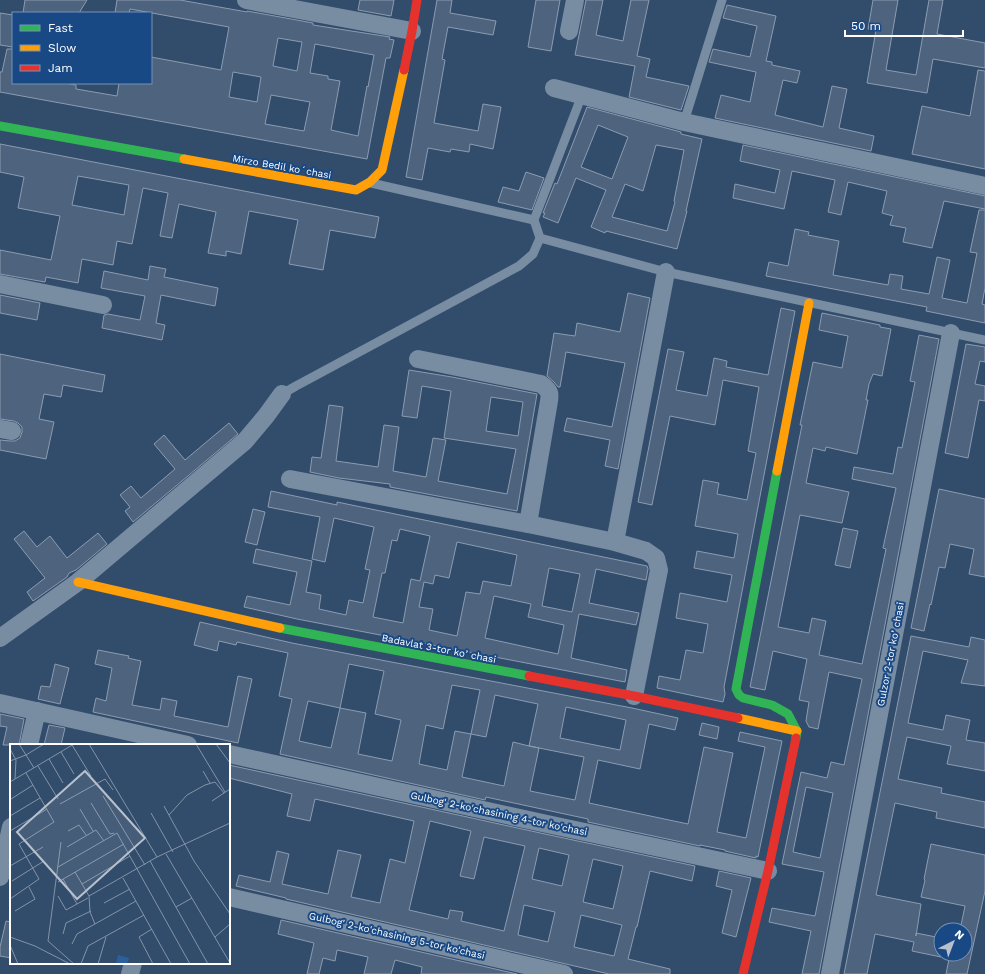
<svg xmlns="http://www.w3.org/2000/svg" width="985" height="974" viewBox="0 0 985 974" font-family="'Work Sans',sans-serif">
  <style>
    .building { fill: #4e637d; stroke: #8c9cb0; fill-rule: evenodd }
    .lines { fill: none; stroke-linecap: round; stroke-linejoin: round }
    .lane { stroke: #788ca2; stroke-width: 9 }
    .street { stroke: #788ca2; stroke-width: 18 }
    .fast { stroke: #30b455; stroke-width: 9 }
    .slow { stroke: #ff9f0a; stroke-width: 9 }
    .jam { stroke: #e5322d; stroke-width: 9 }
    .labels { text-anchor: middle; stroke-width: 4; stroke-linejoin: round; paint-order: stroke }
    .street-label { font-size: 10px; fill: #fff; stroke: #194985 }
    .inset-road { fill: none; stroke: #8494a7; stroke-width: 1 }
    .view { fill: #b7c0cc; fill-opacity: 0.15; stroke: #b7c0cc; stroke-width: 2 }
    .inset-edge { fill: none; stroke: #fff; stroke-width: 2 }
  </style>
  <rect width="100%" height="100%" fill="#324c6c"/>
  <g class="building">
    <polygon points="25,0 87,0 79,13 23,13"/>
    <path d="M117 0H180L247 12V11L313 23V25L390 37 389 39 394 40 390 58H386L367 159 0 92V72H2L7 49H13V83H65L76 85V89L117 96 119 83H151V57L221 70 229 27 130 9 129 13H115ZM278 38 302 42 297 71 273 66ZM315 44 374 55 368 87 367 86 358 136 331 130 340 81 328 79V76L310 73ZM233 72 261 77 257 102 229 97ZM271 95 310 102 304 131 265 124Z"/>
    <polygon points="360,0 394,0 391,16 358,10"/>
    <polygon points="437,0 452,0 450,13 496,21 493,35 448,27 442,59 445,60 434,123 478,131 483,104 501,107 493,149 470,144 469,152 451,149 450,152 428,148 422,180 406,177"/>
    <polygon points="536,0 560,0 551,51 528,47"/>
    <polygon points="586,0 603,0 596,35 623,41 631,0 649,0 637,56 650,59 646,77 689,86 681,110 629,97 635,66 575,55"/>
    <polygon points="873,0 898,0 886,70 916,75 929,0 943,0 937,34 985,43 985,68 933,59 927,93 867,83 876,30 868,29"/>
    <polygon points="727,5 776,16 766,61 772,62 772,65 800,71 797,83 783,80 775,115 823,127 832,86 847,89 839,128 874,136 871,151 715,118 721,95 750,102 756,72 709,62 713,49 750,57 757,26 723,18"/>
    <polygon points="0,13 13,15 13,47 0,45"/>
    <polygon points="978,70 985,71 985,169 912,154 922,106 970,116"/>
    <path d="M587 107 681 132V134L702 139 686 211H687L677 249 606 231 605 233 591 227 606 190 576 178 558 223 543 217 545 213H543L555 183 557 184ZM598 125 628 137 612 179 581 167ZM656 145 684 150 674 201 675 202 667 231 612 217 625 184 643 191Z"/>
    <path d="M0 144 379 217 375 238 330 230 323 270 289 264 298 220 249 211 241 254 226 251V256L208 253 216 212 179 204 172 238 160 236 168 193 143 188 132 244 117 241 113 265 82 259 78 283 46 277 45 282 0 274V250L51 260 60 216 18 208 24 177 0 172ZM78 176 129 185 124 215 72 205Z"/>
    <polygon points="743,145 985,196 985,209 944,201 932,248 903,242 906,228 890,225 893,216 882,213 887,191 848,182 841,215 828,212 835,180 792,171 784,209 733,198 735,184 775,193 780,170 740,161"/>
    <polygon points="526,172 544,178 532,210 498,202 503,187 519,191"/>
    <polygon points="979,210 985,210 985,288 982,304 985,305 985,323 926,311 927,307 766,276 769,262 788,266 795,229 809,232 808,235 839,241 833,275 888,285 890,274 903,276 901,289 929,294 937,257 950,260 942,298 967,303 977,253 970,252"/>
    <polygon points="150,266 166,269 164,277 218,288 215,306 161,295 156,323 165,325 162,340 102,328 104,315 108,314 140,320 145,296 101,288 104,271 148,280"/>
    <polygon points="628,293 650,298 618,469 605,466 610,440 564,431 567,418 612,427 625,363 566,352 560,387 558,387 554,382 547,376 554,333 575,336 577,323 620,332"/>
    <polygon points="0,295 40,303 37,320 0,313"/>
    <polygon points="781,308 795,311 724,687 725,694 723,702 657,688 659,676 680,680 686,650 703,653 708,624 676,618 680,593 727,602 732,575 694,568 697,551 734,558 738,534 695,526 703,480 719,483 717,494 747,500 756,453 748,451 759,387 723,380 715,425 670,416 652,505 638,502 668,349 684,352 676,390 707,396 714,358 727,361 726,367 768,375"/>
    <path d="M822 313 880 325V327L891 329 882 376 873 374 869 384 866 400H868L857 454 826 447 825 451 813 448 806 483 849 492 842 523 800 515 778 627 809 633 812 618 826 621 819 655 862 664 886 549 883 548 896 488 852 479 854 467 893 474 898 447 902 448 915 382 910 381 919 335 939 339 819 974H802L811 931 769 922 772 908 815 916 824 872 782 864 801 772 827 778 831 762 844 765 862 679 829 672 818 729 809 727 806 721 809 702 799 700 807 659 773 651 765 690 750 687 802 425H800L813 362 842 368 848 336 819 330ZM806 787 833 793 820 858 793 852Z"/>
    <polygon points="966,344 985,347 985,362 980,361 975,384 985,386 985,401 979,400 968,458 945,453"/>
    <polygon points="0,354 105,375 102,392 63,385 61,397 44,394 39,419 54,422 46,459 0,450 0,440 10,441 15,441 20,438 22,432 22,427 18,423 14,421 0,419"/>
    <path d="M409 370 452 377 537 394 517 511 390 487V484L339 478 310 472 312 457 321 458 329 405 343 407 336 461 378 467 384 425 399 427 393 471 426 477 433 438 446 440 438 481 507 494 516 449 444 438 451 391 422 386 417 418 402 416ZM491 397 523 402 518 436 486 431Z"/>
    <polygon points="229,423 238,434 133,522 125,511 130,507 120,495 131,486 141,498 175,469 154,444 164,435 185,460"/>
    <polygon points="939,489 985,499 985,577 969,574 974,549 950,544 945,568 939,567 931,605 930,604 924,631 911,628"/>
    <path d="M271 491 337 505V502L647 566 648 569 646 580 596 569 589 603 639 613 636 625 579 614 571 658 627 670 625 682 297 619 244 607 247 596 290 605 297 572 253 563 256 549 312 561 306 592 321 595 319 609 346 615 349 600 363 603 370 570 365 569 374 527 334 518 325 562 312 559 320 517 268 507ZM400 529 430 536 420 581 411 579 403 623 373 617 382 573H385L392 540 397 541ZM457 542 517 555 511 586 483 581 480 594 466 592 457 636 429 630 433 609 419 607 424 582 433 584 435 575 449 578ZM549 568 580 574 572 612 542 606ZM494 596 531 604 528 617 564 625 558 654 485 638Z"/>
    <polygon points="253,509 265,512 257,545 245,542"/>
    <polygon points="843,528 858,531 850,568 835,565"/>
    <polygon points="24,531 37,547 50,536 67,558 98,533 107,544 76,570 69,573 67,577 33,601 27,592 45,578 14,539"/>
    <path d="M200 622 292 643 632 708 678 718 675 730 649 724 640 769 598 760 589 803 688 824 704 747 733 753 717 832 746 838 765 747 738 741 740 732 782 741 758 857 756 856V858L725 851V850L700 845V846L588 822V819L486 797 485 800 280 754 292 699 279 696 288 653 237 642 236 645 219 641 217 651 194 645ZM349 664 384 671 375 714 401 720 392 761 358 754 366 713 340 708ZM452 685 480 690 471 734 455 731 447 770 419 764 426 725 443 729ZM495 695 538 704 529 746 584 757 575 800 530 791 539 748 525 745 513 742 504 786 462 777 471 734 486 737ZM308 701 340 708 331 748 299 741ZM566 707 626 720 620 750 560 738Z"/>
    <polygon points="911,636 969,647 971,637 985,640 985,686 961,683 968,660 923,651 908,723 943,730 946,715 970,720 966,740 985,743 985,771 947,764 951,746 907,737 898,779 942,788 941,793 985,802 985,828 936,818 937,812 895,803 876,895 921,904 916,936 916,933 941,938 941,957 912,951 914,942 875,934 867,974 844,974"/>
    <polygon points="98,650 129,656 128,658 141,661 132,705 160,710 162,698 177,701 174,716 228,727 238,676 252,679 238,743 93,712 96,698 106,701 112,668 95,664"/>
    <polygon points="55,664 69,668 60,704 38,699 41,686 50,687"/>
    <polygon points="0,714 24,719 19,745 3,745 7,727 0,726"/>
    <polygon points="702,723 719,727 717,739 699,735"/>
    <polygon points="49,725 65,728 61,745 44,745"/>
    <path d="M229 765 545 834 695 866 692 881 650 871 637 927H636L628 959 670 969V974H609L286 899V898L236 886 239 875 270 882 277 851 289 854 282 884 328 894 338 850 361 855 351 897 380 903 390 859 405 863 414 821 315 799 310 821 287 816 292 794 229 778ZM430 821 471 831 460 876 474 879 484 837 525 846 504 931 461 921 463 912 450 910 448 919 409 910ZM539 848 569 855 562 886 532 879ZM593 859 623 866 613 909 583 902ZM524 905 555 912 548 942 518 935ZM581 915 622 925 614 956 574 947Z"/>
    <polygon points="931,844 985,855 985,891 967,974 946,974 950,954 965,954 965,930 960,930 965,906 921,897 925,880 924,879"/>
    <polygon points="719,871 751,878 736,937 722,933 732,890 716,886"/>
    <polygon points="281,920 517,974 421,974 422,967 395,960 391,974 364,974 368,957 337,950 335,961 323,958 319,974 307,974 314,943 278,934"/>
    <polygon points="6,921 11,922 11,958 0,956 0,947"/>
  </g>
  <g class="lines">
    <g class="lane">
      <polyline points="582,95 534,220 540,238 666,272 985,340"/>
      <polyline points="684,122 722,0"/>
      <polyline points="371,183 534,220"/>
      <polyline points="282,394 296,386 519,266 533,254 540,238"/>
    </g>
    <g class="street">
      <polyline points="246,0 412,31"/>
      <polyline points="569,31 575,0"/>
      <polyline points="554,88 684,122 985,186"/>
      <polyline points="0,284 103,305"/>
      <path d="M418 359 541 384C552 392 550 395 548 407L528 524"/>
      <polyline points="0,429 12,431"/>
      <polyline points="290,479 528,524 615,542 646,551 656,558 659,570 634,696"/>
      <polyline points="615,542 666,272"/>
      <polyline points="0,638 78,582 245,441 266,416 282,394"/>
      <polyline points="0,703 188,745"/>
      <polyline points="29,745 37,711"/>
      <polyline points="229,754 547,824 768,871"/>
      <polyline points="0,877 11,827"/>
      <polyline points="229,897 564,974"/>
      <polyline points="130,974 133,963"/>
      <polyline points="830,974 951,333"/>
    </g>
    <g class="fast">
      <polyline points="0,126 184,159"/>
      <polyline points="777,471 736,689 739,695 743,698 772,705 788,714 797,731 796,738"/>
      <polyline points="280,628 529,676"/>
    </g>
    <g class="slow">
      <polyline points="184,159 356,190 370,182 382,170 404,70"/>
      <polyline points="777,471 809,303"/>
      <polyline points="78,582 280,628"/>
      <polyline points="738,718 797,731"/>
    </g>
    <g class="jam">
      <polyline points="404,70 412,31 417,0"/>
      <polyline points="529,676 634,696 738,718"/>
      <polyline points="743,974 768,871 796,738"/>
    </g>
  </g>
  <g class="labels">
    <g class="street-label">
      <text transform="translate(282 166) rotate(10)" y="4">Mirzo Bedil koʻchasi</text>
      <text transform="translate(439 648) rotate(11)" y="4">Badavlat 3-tor koʼchasi</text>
      <text transform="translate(890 654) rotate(-79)" y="4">Gulzor 2-tor koʼchasi</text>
      <text transform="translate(499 813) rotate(12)" y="4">Gulbog' 2-ko'chasining 4-tor ko'chasi</text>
      <text transform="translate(397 935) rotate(13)" y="4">Gulbog' 2-ko'chasining 5-tor ko'chasi</text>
    </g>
  </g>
  <g transform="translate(10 744)">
    <rect width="220" height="220" fill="#324c6c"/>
    <path d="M108 211 119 214 117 220H106Z" fill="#2c609c"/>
    <path class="inset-road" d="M9 0 16 11 34 0M79 0 147 113M186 0 215 48M206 0 220 19M62 1 81 32M0 5 6 16 5 35M51 8 64 30M39 15 53 39M0 17 16 11 24 24M28 22 48 55M193 27 200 39M0 38 64 0M93 52 135 121M1 55 23 41M202 57 220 45M81 59 100 90 104 89M50 60 95 35 103 46M154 62 184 117 220 170M70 65 83 87M141 69 163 108M159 71 177 51 195 41 205 38 214 49M0 72 30 54M0 87 37 65M58 87 69 81 76 91M107 89 180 220M51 98 38 197 64 220M57 103 86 86 94 97M156 110 220 219M140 117 198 220M0 122 33 103M48 123 107 89M65 128 79 152 80 168 85 180M113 134 161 220M53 135 67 160M2 137 34 117M48 138 114 100M72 140 120 112M48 152 56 166 78 154M79 152 147 113 220 79M0 155 29 135 9 100 44 78 16 29M94 159 120 145M166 163 182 154M5 167 25 155 19 143M142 185 129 193 143 220M53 190 56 179 81 167M0 193 25 202 60 220M205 193 220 180M62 200 67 190 126 157M0 201 8 220M71 220 78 202 134 171M88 220 96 193"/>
    <path class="view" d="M75 27 135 94 67 155 7 88Z"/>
    <rect width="220" height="220" class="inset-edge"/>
  </g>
  <rect x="12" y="12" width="140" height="72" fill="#194985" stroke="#7592b6"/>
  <rect x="20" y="25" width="20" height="6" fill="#30b455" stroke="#7592b6"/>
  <text x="48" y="32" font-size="12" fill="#ffffff">Fast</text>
  <rect x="20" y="45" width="20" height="6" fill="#ff9f0a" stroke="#7592b6"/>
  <text x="48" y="52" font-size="12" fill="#ffffff">Slow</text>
  <rect x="20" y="65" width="20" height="6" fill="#e5322d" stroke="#7592b6"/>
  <text x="48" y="72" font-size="12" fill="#ffffff">Jam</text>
  <g transform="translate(953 942) rotate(42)"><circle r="19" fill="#194985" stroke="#7592b6"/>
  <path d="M0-3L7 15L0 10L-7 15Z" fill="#b7c0cc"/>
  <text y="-6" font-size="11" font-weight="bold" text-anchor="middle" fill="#ffffff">N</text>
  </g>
  <path d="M845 30v6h118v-6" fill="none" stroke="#ffffff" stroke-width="2"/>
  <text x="851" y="30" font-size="12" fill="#ffffff" stroke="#194985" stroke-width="3" paint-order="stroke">50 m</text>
</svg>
